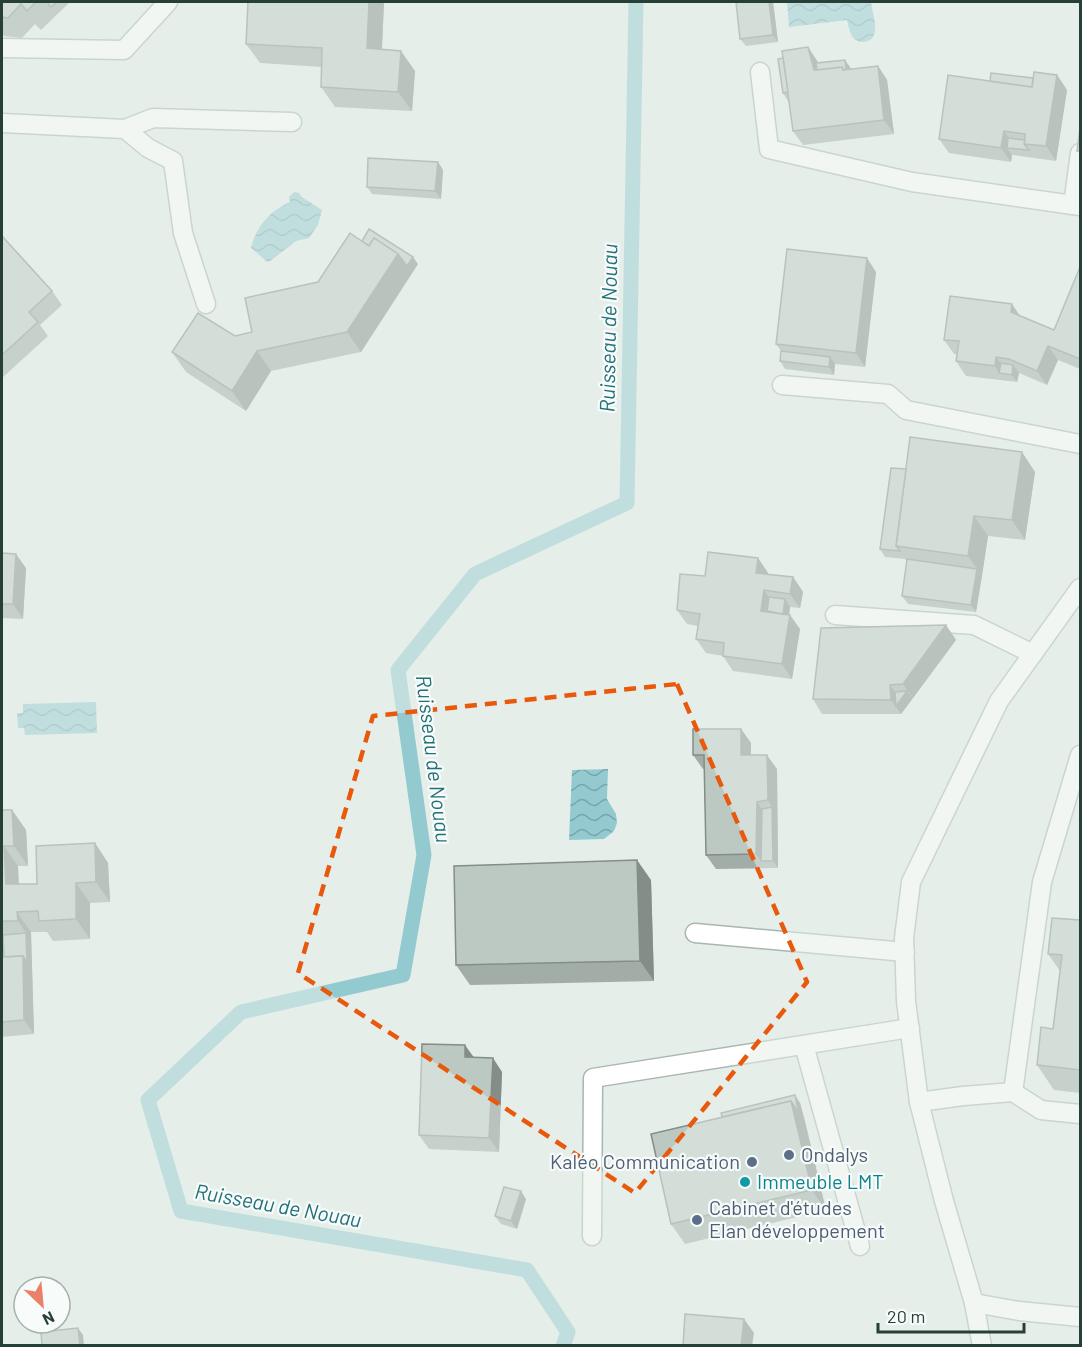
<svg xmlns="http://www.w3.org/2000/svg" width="1082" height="1347" viewBox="0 0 1082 1347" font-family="Barlow,sans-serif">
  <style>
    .water { fill: url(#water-waves) }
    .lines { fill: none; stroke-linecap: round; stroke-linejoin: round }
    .stream { stroke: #92cad0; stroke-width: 15 }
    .lane-casing { stroke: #a9b6b1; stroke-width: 21 }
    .street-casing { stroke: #a9b6b1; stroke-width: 21 }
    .lane { stroke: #fff; stroke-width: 18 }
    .street { stroke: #fff; stroke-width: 18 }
    .wall { fill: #a2ada8 }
    .shaded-wall { fill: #848d88 }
    .building { fill: #bcc9c3; stroke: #848d88; stroke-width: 1.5 }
    .marked { fill: none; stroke: #e8590c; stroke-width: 4.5; stroke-dasharray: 12 8; stroke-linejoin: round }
    .service-dot { fill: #5c6f8a; stroke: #f7fbf9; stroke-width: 2 }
    .culture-dot { fill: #0f9aa8; stroke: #f7fbf9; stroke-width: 2 }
    .labels { text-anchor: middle; stroke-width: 4.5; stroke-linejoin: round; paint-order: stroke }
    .service-label { font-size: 20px; fill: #4e5e75; stroke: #f7fbf9; text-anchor: start }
    .culture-label { font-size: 20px; fill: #0d838f; stroke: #f7fbf9; text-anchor: start }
    .water-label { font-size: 21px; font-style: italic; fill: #22707a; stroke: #f7fbf9 }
  </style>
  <defs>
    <pattern id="water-waves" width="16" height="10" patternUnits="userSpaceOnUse" patternTransform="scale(1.5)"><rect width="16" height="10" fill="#92cad0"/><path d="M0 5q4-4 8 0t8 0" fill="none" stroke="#77a5aa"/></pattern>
  </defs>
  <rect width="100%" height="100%" fill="#e6eeea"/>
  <g class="water">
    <path d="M787 2H871C872 10 876 22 875 31 874 44 856 46 851 34 849 30 848 24 847 20L789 27Z"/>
    <path d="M294 192 299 193 302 197 322 210 318 225 309 238 296 241 269 262 266 261 251 248C256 226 270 211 290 202L289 197Z"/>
    <polygon points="96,702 97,733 25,735 24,728 18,728 17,713 23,713 23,704"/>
    <polygon points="608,769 607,799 616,814 617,823 614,831 604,839 569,840 572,770"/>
  </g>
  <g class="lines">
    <polyline class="stream" points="563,1346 568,1332 527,1270 181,1211 148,1100 241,1012 403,975 424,855 398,670 475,574 627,503 636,2"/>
    <g class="lane-casing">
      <g id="lane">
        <polyline points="2,48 124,50 168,2"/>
        <polyline points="760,72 769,149 912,182 1080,206"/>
        <polyline points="2,123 125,129 148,148 173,161 183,233 206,304"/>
        <polyline points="125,129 153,118 292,122"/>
        <polyline points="1073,205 1080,153"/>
        <polyline points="782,385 888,394 906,410 1080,444"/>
        <polyline points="835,615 974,625 1033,654"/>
        <polyline points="695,933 905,952"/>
        <polyline points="804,1045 860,1246"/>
        <polyline points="1013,1092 1042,882 1080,755"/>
        <polyline points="919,1102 963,1096 1013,1092 1041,1110 1080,1114"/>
        <polyline points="592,1236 593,1078 910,1028"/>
        <polyline points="974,1303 1019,1311 1080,1317"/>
      </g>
    </g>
    <g class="street-casing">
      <polyline id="street" points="982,1346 974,1303 944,1201 919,1102 906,1001 904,938 911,882 999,701 1080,588"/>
    </g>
    <use href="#lane" class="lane"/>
    <use href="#street" class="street"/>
  </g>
  <g class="wall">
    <polygon points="2,2 70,2 41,30 35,24 22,38 4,36 2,33"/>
    <polygon points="248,2 384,2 382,49 415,71 412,111 335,107 321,87 322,67 260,63 246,44"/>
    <polygon points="736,2 773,2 778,42 746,46 740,39"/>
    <polygon points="818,62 818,63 850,67 850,69 878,66 887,80 894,134 803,145 793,131 789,100 788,101 783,93"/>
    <polygon points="1057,75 1067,90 1056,161 1012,155 1011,162 949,153 939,139 1033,78"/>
    <polygon points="438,162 443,170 441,199 372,194 367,187"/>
    <polygon points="2,236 52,291 62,305 40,325 48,336 2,378"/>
    <polygon points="362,241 418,264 361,352 271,371 246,411 186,372 172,352 252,332 318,282"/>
    <polygon points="1080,267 1080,369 1058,360 1047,385 1019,373 1017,382 966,376 956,361 957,354 954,354 944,340 1020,316 1054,330"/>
    <polygon points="876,272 865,367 835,364 834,375 785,369 780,361 781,351 776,344"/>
    <polygon points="906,469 1035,472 1025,540 988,536 976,612 908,604 902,596 907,562 905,559 885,557 880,549"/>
    <polygon points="2,553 26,568 23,619 2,618"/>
    <polygon points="758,558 768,573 767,574 793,577 803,592 800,608 790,607 789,615 800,629 792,679 733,671 723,656 706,653 696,639 698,626 687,624 677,610 705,576"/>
    <polygon points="946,625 956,640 901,714 822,714 813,699"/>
    <polygon points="741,729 751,743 751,755 777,769 778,868 716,869 706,855 704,769 703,769 693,755"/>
    <polygon points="2,810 12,810 26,830 28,866 18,866 18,884 37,884 95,843 108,863 110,902 90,903 90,939 53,941 47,932 31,932 34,1034 2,1037 2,957 4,957 4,942 2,942"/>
    <polygon points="651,880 654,981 470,985 456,965"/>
    <polygon points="1080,920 1080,1093 1054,1090 1037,1065 1053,1029 1060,971 1048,954"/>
    <polygon points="474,1057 502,1072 499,1152 429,1149 419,1135"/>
    <polygon points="800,1103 826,1210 685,1244 671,1224"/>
    <polygon points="526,1199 517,1229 501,1224 495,1216"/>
  </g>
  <g class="shaded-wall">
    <polygon points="369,2 384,2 381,68 367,48"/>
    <polygon points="769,2 773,2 778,42 773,35"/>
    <polygon points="808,47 818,62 822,77 814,70"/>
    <polygon points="401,51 415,71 412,111 398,92"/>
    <polygon points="845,60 850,67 853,84 843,70"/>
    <polygon points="878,66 887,80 894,134 884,120"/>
    <polygon points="1057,75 1067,90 1056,161 1046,146"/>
    <polygon points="1004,131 1014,145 1007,148 1012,155 1011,162 1001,148"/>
    <polygon points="438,162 443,170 441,199 435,191"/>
    <polygon points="398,254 413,257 418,264 361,352 347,332"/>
    <polygon points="867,258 876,272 865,367 856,353"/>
    <polygon points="1012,304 1022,319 1011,312"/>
    <polygon points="1048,346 1058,360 1047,385 1037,371"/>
    <polygon points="257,351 271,371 246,411 232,391"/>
    <polygon points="830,357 835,364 834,375 829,367"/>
    <polygon points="996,357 1006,371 999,373 995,366"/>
    <polygon points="1013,365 1019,373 1017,382 1012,375"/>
    <polygon points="1022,452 1035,472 1025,540 1012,520"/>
    <polygon points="974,516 988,536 982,576 968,556"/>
    <polygon points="16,554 26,568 23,619 13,604"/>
    <polygon points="758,558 768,573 766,587 756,573"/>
    <polygon points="977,569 982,576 976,612 971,605"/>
    <polygon points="793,577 803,592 800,608 790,594"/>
    <polygon points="764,590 774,605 772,618 761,611"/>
    <polygon points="785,599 790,607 787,627 782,620"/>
    <polygon points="790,615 800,629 792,679 782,664"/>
    <polygon points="946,625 956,640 913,698 903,684"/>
    <polygon points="890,685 900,699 907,691 913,698 901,714 891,700"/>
    <polygon points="741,729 751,743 751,769 741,755"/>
    <polygon points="767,755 777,769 778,868 773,861 772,807 768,800"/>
    <polygon points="757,802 767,816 761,861 756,854"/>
    <polygon points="12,810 26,830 28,866 14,846"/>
    <polygon points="95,843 108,863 110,902 96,882"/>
    <polygon points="4,846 18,866 20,904 6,884"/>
    <polygon points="637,860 651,880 654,981 640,961"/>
    <polygon points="76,883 90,903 90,939 76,919"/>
    <polygon points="17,912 31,932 34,1034 24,1020 23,956 26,933 18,921"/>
    <polygon points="465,1045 475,1059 465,1057"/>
    <polygon points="493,1058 502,1072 499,1152 489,1138"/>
    <polygon points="795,1095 800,1103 805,1121 799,1113"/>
    <polygon points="791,1101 805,1121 826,1210 812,1190"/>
    <polygon points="521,1191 526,1199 517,1229 511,1221"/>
    <polygon points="744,1319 754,1333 752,1346 741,1346"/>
    <polygon points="78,1328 83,1335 84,1346 80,1346"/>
  </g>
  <g class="building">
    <polygon points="2,2 36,2 27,11 21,4 8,18 2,17"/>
    <polygon points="47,2 57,2 51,7"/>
    <polygon points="248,2 369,2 367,48 401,51 398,92 321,87 322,48 246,44"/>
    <polygon points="736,2 769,2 773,35 740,39"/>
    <polygon points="808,47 814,70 842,67 843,70 878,66 884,120 793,131 782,51"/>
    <polygon points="783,58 788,92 783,93 778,59"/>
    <polygon points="845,60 846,69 844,70 842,67 817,70 816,63"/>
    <polygon points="1034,72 1057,75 1046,146 1024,144 1025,134 1004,131 1001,148 939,139 948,75 1032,87"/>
    <polygon points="991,73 1033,78 1032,87 990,81"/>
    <polygon points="1080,129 1080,151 1077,151"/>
    <polygon points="1008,138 1025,140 1024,144 1029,150 1007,148"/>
    <polygon points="368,158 438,162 435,191 367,187"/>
    <polygon points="369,229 413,257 407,266 398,254 374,238 369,246 362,241"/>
    <polygon points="350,233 369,246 374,238 398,254 347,332 257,351 232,391 172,352 198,313 235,336 252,332 245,298 318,282"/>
    <polygon points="2,236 52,291 29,312 38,322 2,355"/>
    <polygon points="787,249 867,258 856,353 776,344"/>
    <polygon points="1080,267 1080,359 1048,346 1037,371 1009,359 996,357 995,366 956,361 959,341 944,340 950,296 1012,304 1011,312 1054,330"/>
    <polygon points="781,351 830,357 829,367 780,361"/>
    <polygon points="1001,363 1013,365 1012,375 999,373"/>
    <polygon points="910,437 1022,452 1012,520 974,516 968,556 896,546"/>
    <polygon points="891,468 906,469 896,546 900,551 880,549"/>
    <polygon points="708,552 758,558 756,573 793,577 790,594 764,590 761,611 790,615 782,664 723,656 724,643 696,639 700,614 677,610 680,574 705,576"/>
    <polygon points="2,553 16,554 13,604 2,604"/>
    <polygon points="907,559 977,569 971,605 902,596"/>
    <polygon points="769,597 785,599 783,614 767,611"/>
    <polygon points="946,625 903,684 890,685 891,700 813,699 821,628"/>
    <polygon points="907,691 896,706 895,692"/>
    <polygon points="693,729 741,729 741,755 767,755 768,800 757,802 756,854 706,855 704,755 693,755"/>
    <polygon points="772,807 773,861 761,861 762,809"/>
    <polygon points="2,810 12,810 14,846 4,846 6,884 37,884 36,846 95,843 96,882 76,883 76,919 39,921 38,911 17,912 18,921 2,921"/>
    <polygon points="637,860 640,961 456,965 454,866"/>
    <polygon points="1052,918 1080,920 1080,1070 1037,1065 1041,1027 1053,1029 1062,955 1048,954"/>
    <polygon points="26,933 27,962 23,956 4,957 3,935"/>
    <polygon points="23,956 24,1020 2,1022 2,957"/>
    <polygon points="422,1044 465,1045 465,1057 493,1058 489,1138 419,1135"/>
    <polygon points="795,1095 799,1113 791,1101 722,1117 721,1113"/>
    <polygon points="791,1101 812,1190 671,1224 651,1134"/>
    <polygon points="504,1187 521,1191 511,1221 495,1216"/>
    <polygon points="685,1314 744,1319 741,1346 683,1346"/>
    <polygon points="78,1328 80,1346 42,1346 41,1332"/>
  </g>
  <path d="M0 0H1082V1347H0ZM677 684 807 982 635 1193 298 973 373 716Z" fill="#e6eeea" fill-opacity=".55" fill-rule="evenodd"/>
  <path class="marked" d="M677 684 807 982 635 1193 298 973 373 716Z"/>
  <g class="service-dot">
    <circle cx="789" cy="1155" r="6"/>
    <circle cx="752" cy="1162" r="6"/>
    <circle cx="697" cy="1220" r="6"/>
  </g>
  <circle class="culture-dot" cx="745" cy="1182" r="6"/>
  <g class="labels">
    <g class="service-label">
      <text x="801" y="1162">Ondalys</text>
      <text x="740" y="1169" text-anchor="end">Kaléo Communication</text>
      <text x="709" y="1215">Cabinet d'études<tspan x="709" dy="23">Elan développement</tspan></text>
    </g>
    <g class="culture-label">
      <text x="757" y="1189">Immeuble LMT</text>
    </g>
    <g class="water-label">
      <text transform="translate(609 328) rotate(-89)" y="7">Ruisseau de Nouau</text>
      <text transform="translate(433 759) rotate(83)" y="7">Ruisseau de Nouau</text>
      <text transform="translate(278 1206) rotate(10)" y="7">Ruisseau de Nouau</text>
    </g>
  </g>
  <rect width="1082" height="1347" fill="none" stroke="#264037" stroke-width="6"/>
  <g transform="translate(42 1305) rotate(154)"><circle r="28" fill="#f7fbf9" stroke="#a3b0ab" stroke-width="1.5"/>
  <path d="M0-4.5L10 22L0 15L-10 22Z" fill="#eb8068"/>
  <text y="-9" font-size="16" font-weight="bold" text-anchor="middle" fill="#264037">N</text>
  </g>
  <path d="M878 1323v9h146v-9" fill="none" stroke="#264037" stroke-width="3"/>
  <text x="887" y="1323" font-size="18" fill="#264037" stroke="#f7fbf9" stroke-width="4.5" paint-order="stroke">20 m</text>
</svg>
